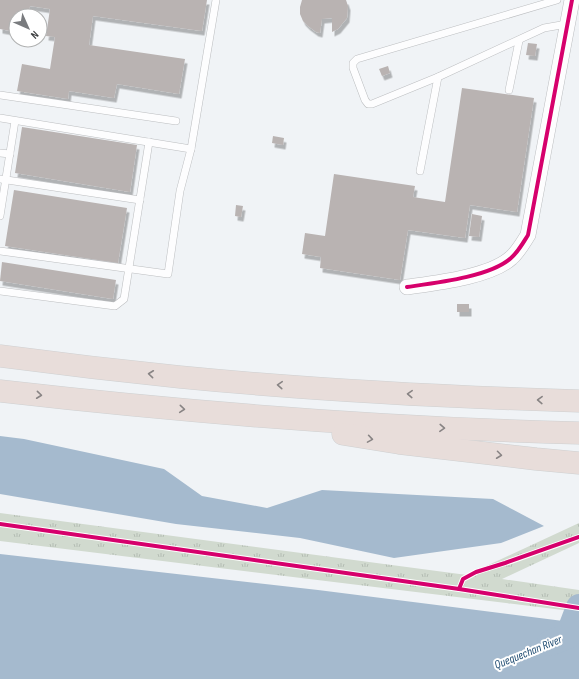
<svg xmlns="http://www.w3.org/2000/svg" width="579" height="679" viewBox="0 0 579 679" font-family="'Sofia Sans Condensed',sans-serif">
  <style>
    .park { fill: url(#park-tufts) }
    .water { fill: #a5bace }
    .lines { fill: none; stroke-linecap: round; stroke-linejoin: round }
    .river { stroke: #a5bace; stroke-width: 26 }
    .building { fill: #b9b3b2; filter: url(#shadow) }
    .lane-casing { stroke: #bcbec0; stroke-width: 8 }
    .street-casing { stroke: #bcbec0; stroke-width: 16 }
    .highway-casing { stroke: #ced0d1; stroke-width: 23 }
    .lane { stroke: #fdfdfe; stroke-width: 7 }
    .street { stroke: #fdfdfe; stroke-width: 15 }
    .highway { stroke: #e8ddda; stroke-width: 22 }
    .cycleway-casing { stroke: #fff; stroke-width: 6 }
    .cycleway { stroke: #d6006c; stroke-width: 4 }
    .oneway { stroke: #888484 }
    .labels { text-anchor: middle; stroke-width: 4; stroke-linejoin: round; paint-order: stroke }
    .water-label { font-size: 12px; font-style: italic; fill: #1c496f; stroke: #fff }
  </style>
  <defs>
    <pattern id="park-tufts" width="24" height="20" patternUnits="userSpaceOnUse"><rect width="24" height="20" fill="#d1dacf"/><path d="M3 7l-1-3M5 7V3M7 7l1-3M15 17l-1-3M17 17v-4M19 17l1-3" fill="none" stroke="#b4bcb3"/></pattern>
    <filter id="shadow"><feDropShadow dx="2.5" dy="4.5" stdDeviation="0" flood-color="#0004"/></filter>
  </defs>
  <rect width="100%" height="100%" fill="#f0f3f6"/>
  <polygon class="park" points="0,513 467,575 579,523 579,543 502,579 579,590 579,612 0,541"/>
  <g class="water">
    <polygon points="0,436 24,439 164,469 202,496 267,508 322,490 493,499 544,526 501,543 394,558 300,538 176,524 0,494"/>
    <polygon points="0,554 318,590 579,623 579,679 0,679"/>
  </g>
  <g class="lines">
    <polyline class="river" points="550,643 568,636 579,607"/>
  </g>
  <g class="building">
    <polygon points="0,0 207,0 202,31 93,16 89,45 185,59 179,94 117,84 114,98 69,91 68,99 17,91 22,64 50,69 55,37 46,36 50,9 30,6 28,16 16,16 16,32 0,29"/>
    <polygon points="302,0 346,0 348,6 347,18 338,29 332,32 332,18 322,19 320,33 316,32 308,26 303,21 300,14 300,7"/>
    <polygon points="528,43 537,44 535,56 526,55"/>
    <polygon points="388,66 390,73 382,76 379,69"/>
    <polygon points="462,88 534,98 517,212 470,205 465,238 408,230 400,280 320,268 321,257 302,254 305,233 325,236 334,174 415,186 413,197 445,202"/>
    <polygon points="22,127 137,145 130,192 15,173"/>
    <polygon points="273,136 284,138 283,145 272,143"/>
    <polygon points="14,190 127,208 118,263 5,246"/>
    <polygon points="236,205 243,206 241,217 235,216"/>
    <polygon points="472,214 482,216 479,237 469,236"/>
    <polygon points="2,262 116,280 113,299 0,281"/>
    <rect x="457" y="304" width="12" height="8"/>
  </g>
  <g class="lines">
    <g class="lane-casing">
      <g id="lane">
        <polyline points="438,77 372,104 368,104 365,100 353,68 353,63 357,59 557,0"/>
        <polyline points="509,90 519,41"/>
        <polyline points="0,95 176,121"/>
        <polyline points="0,118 191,149 216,0"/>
        <polyline points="0,153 10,154"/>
        <polyline points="420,171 438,77 544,28 567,24"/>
        <polyline points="0,179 140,200"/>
        <polyline points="0,216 15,121"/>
        <polyline points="0,251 168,274 180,191 191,149"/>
        <polyline points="0,291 115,306 124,299 149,142"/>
      </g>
    </g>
    <g class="street-casing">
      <path id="street" d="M407 287C435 283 490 277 511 258 518 252 523 243 528 235L572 0"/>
    </g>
    <g class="highway-casing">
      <g id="highway">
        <path d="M0 356C60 364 120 371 180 377 313 390 446 397 579 401"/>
        <path d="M0 391C192 413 386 428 579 433"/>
        <polyline points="343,434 399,443 536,459 579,463"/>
      </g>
    </g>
    <use href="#lane" class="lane"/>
    <use href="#street" class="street"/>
    <use href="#highway" class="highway"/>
    <g class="cycleway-casing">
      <g id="cycleway">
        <path d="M407 287C435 283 490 277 511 258 518 252 523 243 528 235L572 0"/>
        <polyline points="0,524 459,589 579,608"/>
        <polyline points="459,589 463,579 476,572 505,563 579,537"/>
      </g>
    </g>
    <use href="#cycleway" class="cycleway"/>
  </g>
  <defs><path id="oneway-chevron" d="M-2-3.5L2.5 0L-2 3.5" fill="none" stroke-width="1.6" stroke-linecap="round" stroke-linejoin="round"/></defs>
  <g class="oneway">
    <use href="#oneway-chevron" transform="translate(151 374) rotate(-174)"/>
    <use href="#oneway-chevron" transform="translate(280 385) rotate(-176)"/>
    <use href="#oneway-chevron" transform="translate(410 394) rotate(-177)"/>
    <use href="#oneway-chevron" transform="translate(39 395) rotate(6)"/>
    <use href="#oneway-chevron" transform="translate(540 400) rotate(-178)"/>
    <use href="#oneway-chevron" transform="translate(182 409) rotate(5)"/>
    <use href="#oneway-chevron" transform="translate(442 428) rotate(3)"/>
    <use href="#oneway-chevron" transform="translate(370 439) rotate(9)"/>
    <use href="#oneway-chevron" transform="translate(499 455) rotate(7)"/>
  </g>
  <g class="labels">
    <g class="water-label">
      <text transform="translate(528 652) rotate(-22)" y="4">Quequechan River</text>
    </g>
  </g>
  <g transform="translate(28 28) rotate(135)"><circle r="19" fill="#ffffff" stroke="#b0b1b1"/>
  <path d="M0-3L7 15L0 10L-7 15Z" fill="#797b7e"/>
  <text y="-6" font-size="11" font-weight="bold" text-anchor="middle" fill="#393b3d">N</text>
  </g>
</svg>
